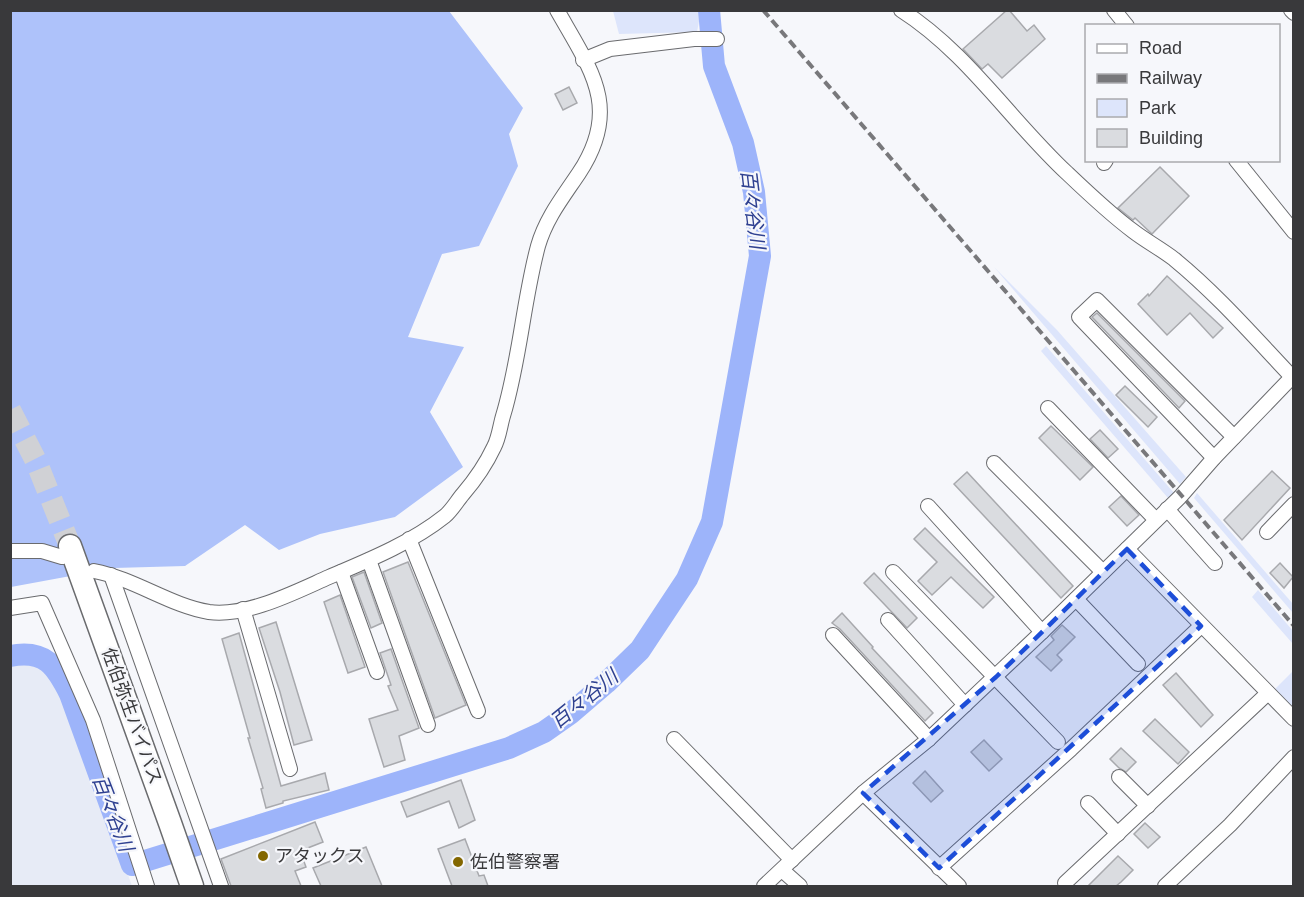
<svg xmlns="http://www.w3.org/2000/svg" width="1304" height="897" viewBox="0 0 1304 897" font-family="Helvetica,'Noto Sans JP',sans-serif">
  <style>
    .built { fill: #e7ebf6 }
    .green { fill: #dde5fb }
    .forest { fill: #aec2fa }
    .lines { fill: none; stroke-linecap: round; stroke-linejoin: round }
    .river { stroke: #9db4fa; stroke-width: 22 }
    .building { fill: #dadce0; stroke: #a8a9ad; stroke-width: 1.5 }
    .trunk-tunnel { stroke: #d0d1d5; stroke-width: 22; stroke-dasharray: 22 11; stroke-linecap: butt }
    .minor-casing { stroke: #6a6b6e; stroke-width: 16 }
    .trunk-casing { stroke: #6a6b6e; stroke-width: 25 }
    .minor { stroke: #fff; stroke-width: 14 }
    .trunk { stroke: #fff; stroke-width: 22 }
    .rail { stroke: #78787b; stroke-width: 4; stroke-dasharray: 9 4.5; stroke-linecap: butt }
    .marked { fill: #1d4ed8; fill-opacity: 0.2; stroke: #1d4ed8; stroke-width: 4.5; stroke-dasharray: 12 8; stroke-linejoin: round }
    .poi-dot { fill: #836700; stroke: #f6f7fb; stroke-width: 2 }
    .labels { text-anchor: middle; stroke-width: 4.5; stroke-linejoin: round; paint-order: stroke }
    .street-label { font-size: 18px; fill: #39393b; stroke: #f6f7fb }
    .poi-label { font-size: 18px; fill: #39393b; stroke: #f6f7fb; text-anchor: start }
    .water-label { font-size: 20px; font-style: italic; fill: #2f4191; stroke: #f6f7fb }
  </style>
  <rect width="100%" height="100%" fill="#f6f7fb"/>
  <polygon class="built" points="21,659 40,664 59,682 132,886 11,886 10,661"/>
  <g class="green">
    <polygon points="613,11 613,10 701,11 697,32 619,34"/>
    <polygon points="994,267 1057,330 1186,477 1180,484"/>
    <polygon points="1046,346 1174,493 1168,498 1041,351"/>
    <polygon points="1197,493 1293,604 1293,613 1194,498"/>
    <polygon points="1258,590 1293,631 1293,644 1252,597"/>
    <polygon points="1293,671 1293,714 1272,692"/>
  </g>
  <polygon class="forest" points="11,11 449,11 523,108 509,134 518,166 479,246 442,254 408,337 464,347 430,412 463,467 395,517 320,534 279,550 245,525 185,566 114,568 11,587"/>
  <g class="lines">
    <path class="river" d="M10 656C45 649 56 666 70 694L132 865 509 748 544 732 571 713 606 683 640 650 687 579 712 522 760 256 754 192 743 143 714 66 709 10"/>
  </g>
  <g class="building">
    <polygon points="1007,10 1009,10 1027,31 1034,25 1045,39 1002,78 988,64 982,69 963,49"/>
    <polygon points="569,87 577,103 563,110 555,94"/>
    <polygon points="1160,167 1189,196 1152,234 1135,218 1133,220 1118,208"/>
    <polygon points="1167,276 1223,328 1213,338 1190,313 1167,335 1138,304 1148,294 1149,296"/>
    <polygon points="1097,313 1185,401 1179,408 1092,317"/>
    <polygon points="1125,386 1157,417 1148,427 1116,395"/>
    <polygon points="1051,426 1093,467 1080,480 1039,438"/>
    <polygon points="1100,430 1118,449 1108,458 1090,439"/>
    <polygon points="1272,471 1290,488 1242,540 1224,520"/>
    <polygon points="967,472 1073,586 1061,598 954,484"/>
    <polygon points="1121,496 1139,515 1127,526 1109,507"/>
    <polygon points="925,528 994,597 983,608 951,577 932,595 918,581 937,562 914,539"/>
    <polygon points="408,562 466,705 435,718 383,572"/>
    <polygon points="1280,563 1293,577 1284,588 1270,573"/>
    <polygon points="364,572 382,623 371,628 352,577"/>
    <polygon points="874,573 917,618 907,628 864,583"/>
    <polygon points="340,595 365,667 348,673 324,602"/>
    <polygon points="842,613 873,647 872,648 933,713 925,721 840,629 832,623"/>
    <polygon points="276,622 312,740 294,745 280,692 259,628"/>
    <polygon points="1062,625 1075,637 1057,655 1062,660 1051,671 1036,657 1054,640 1051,636"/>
    <polygon points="239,633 281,786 325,773 329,790 283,801 283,803 266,808 261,789 263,788 248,738 250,738 222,639"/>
    <polygon points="391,649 419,728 399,736 405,760 384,767 369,719 398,710 388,686 391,685 380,653"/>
    <polygon points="1176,673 1213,715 1201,727 1163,685"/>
    <polygon points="1155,719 1189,752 1178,764 1143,731"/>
    <polygon points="984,740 1002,759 989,771 971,752"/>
    <polygon points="1121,748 1136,762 1126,772 1119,768 1110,759"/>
    <polygon points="925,771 943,791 931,802 913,783"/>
    <polygon points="461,780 475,820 459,828 449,801 407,817 401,802"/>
    <polygon points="315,822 323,842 300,851 306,867 295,871 301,886 231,886 221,859"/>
    <polygon points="1145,823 1160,837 1148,848 1134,834"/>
    <polygon points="465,839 479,876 484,875 488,886 452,886 438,849"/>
    <polygon points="366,847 382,886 321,886 313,868"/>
    <polygon points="1118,856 1133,870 1121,882 1116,886 1088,886"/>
  </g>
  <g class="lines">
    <polyline class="trunk-tunnel" points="10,410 36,461 70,546"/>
    <g class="minor-casing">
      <g id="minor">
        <path d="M901 10C967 52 1011 121 1067 173 1088 193 1110 214 1133 231 1146 241 1161 249 1174 259 1218 295 1255 338 1294 379"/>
        <polyline points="1114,10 1127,26"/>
        <polyline points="1291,10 1294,13"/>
        <polyline points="583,60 610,49 694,39 717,39"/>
        <polyline points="1236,160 1294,232"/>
        <polyline points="1104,163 1106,160"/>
        <polyline points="1048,408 1156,520"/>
        <polyline points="1214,458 1079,317 1097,300 1234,437"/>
        <polyline points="994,463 1103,572"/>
        <polyline points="928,506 1042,632"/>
        <polyline points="1167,509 1215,563"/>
        <polyline points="1267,532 1294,504"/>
        <polyline points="409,539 478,711"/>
        <polyline points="1127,549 1294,719"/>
        <polyline points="10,551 42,551 62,557"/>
        <polyline points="369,560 428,725"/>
        <path d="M94 571C135 579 171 606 209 612 247 617 295 592 329 577 369 560 411 543 445 516 452 510 457 501 463 494 475 480 486 464 494 447 499 438 500 426 503 416 520 360 523 302 538 246 546 218 563 197 579 173 622 108 591 70 557 10"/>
        <polyline points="341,572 377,672"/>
        <polyline points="893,572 1058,742"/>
        <polyline points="111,575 221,886"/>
        <polyline points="1076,599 1138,664"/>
        <polyline points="10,608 42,603 93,720 147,886"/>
        <polyline points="243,609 290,769"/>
        <polyline points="888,620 965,705"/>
        <polyline points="833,635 929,739"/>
        <polyline points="674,739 792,860"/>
        <polyline points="1119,777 1148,806"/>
        <polyline points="863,793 959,886"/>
        <polyline points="1088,803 1118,834"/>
        <polyline points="939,868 1071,749 1201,626"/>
        <polyline points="782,870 800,886"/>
        <polyline points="1065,883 1268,693"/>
        <polyline points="764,886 863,793 929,739 1042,632 1180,497 1214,458 1294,375"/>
        <polyline points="1165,886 1230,825 1294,757"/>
      </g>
    </g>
    <g class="trunk-casing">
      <polyline id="trunk" points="70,546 170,823 192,886"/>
    </g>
    <use href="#minor" class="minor"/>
    <use href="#trunk" class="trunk"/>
    <polyline class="rail" points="763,10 1294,626"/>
  </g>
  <path class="marked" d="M1127 549 1201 626 939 868 863 793 996 677Z"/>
  <g class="poi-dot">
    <circle cx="263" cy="856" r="6"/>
    <circle cx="458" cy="862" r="6"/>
  </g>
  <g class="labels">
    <g class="street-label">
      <text transform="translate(132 716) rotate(70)" y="6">佐伯弥生バイパス</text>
    </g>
    <g class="poi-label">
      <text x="275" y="862">アタックス</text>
      <text x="470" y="868">佐伯警察署</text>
    </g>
    <g class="water-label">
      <text transform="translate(753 209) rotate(83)" y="7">百々谷川</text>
      <text transform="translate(584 699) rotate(-39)" y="7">百々谷川</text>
      <text transform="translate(113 813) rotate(69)" y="7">百々谷川</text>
    </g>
  </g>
  <rect width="1304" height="897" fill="none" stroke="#39393b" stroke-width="24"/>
  <rect x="1085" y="24" width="195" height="138" fill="#f6f7fb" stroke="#aaabae" stroke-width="1.5"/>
  <rect x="1097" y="44" width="30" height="9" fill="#ffffff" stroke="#aaabae" stroke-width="1.5"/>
  <text x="1139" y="54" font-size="18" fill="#39393b">Road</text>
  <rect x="1097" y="74" width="30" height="9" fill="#78787b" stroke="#aaabae" stroke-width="1.5"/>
  <text x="1139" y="84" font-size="18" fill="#39393b">Railway</text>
  <rect x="1097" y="99" width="30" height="18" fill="#dde5fb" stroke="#aaabae" stroke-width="1.5"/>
  <text x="1139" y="114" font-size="18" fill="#39393b">Park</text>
  <rect x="1097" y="129" width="30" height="18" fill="#dadce0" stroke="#aaabae" stroke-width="1.5"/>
  <text x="1139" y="144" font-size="18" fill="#39393b">Building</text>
</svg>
